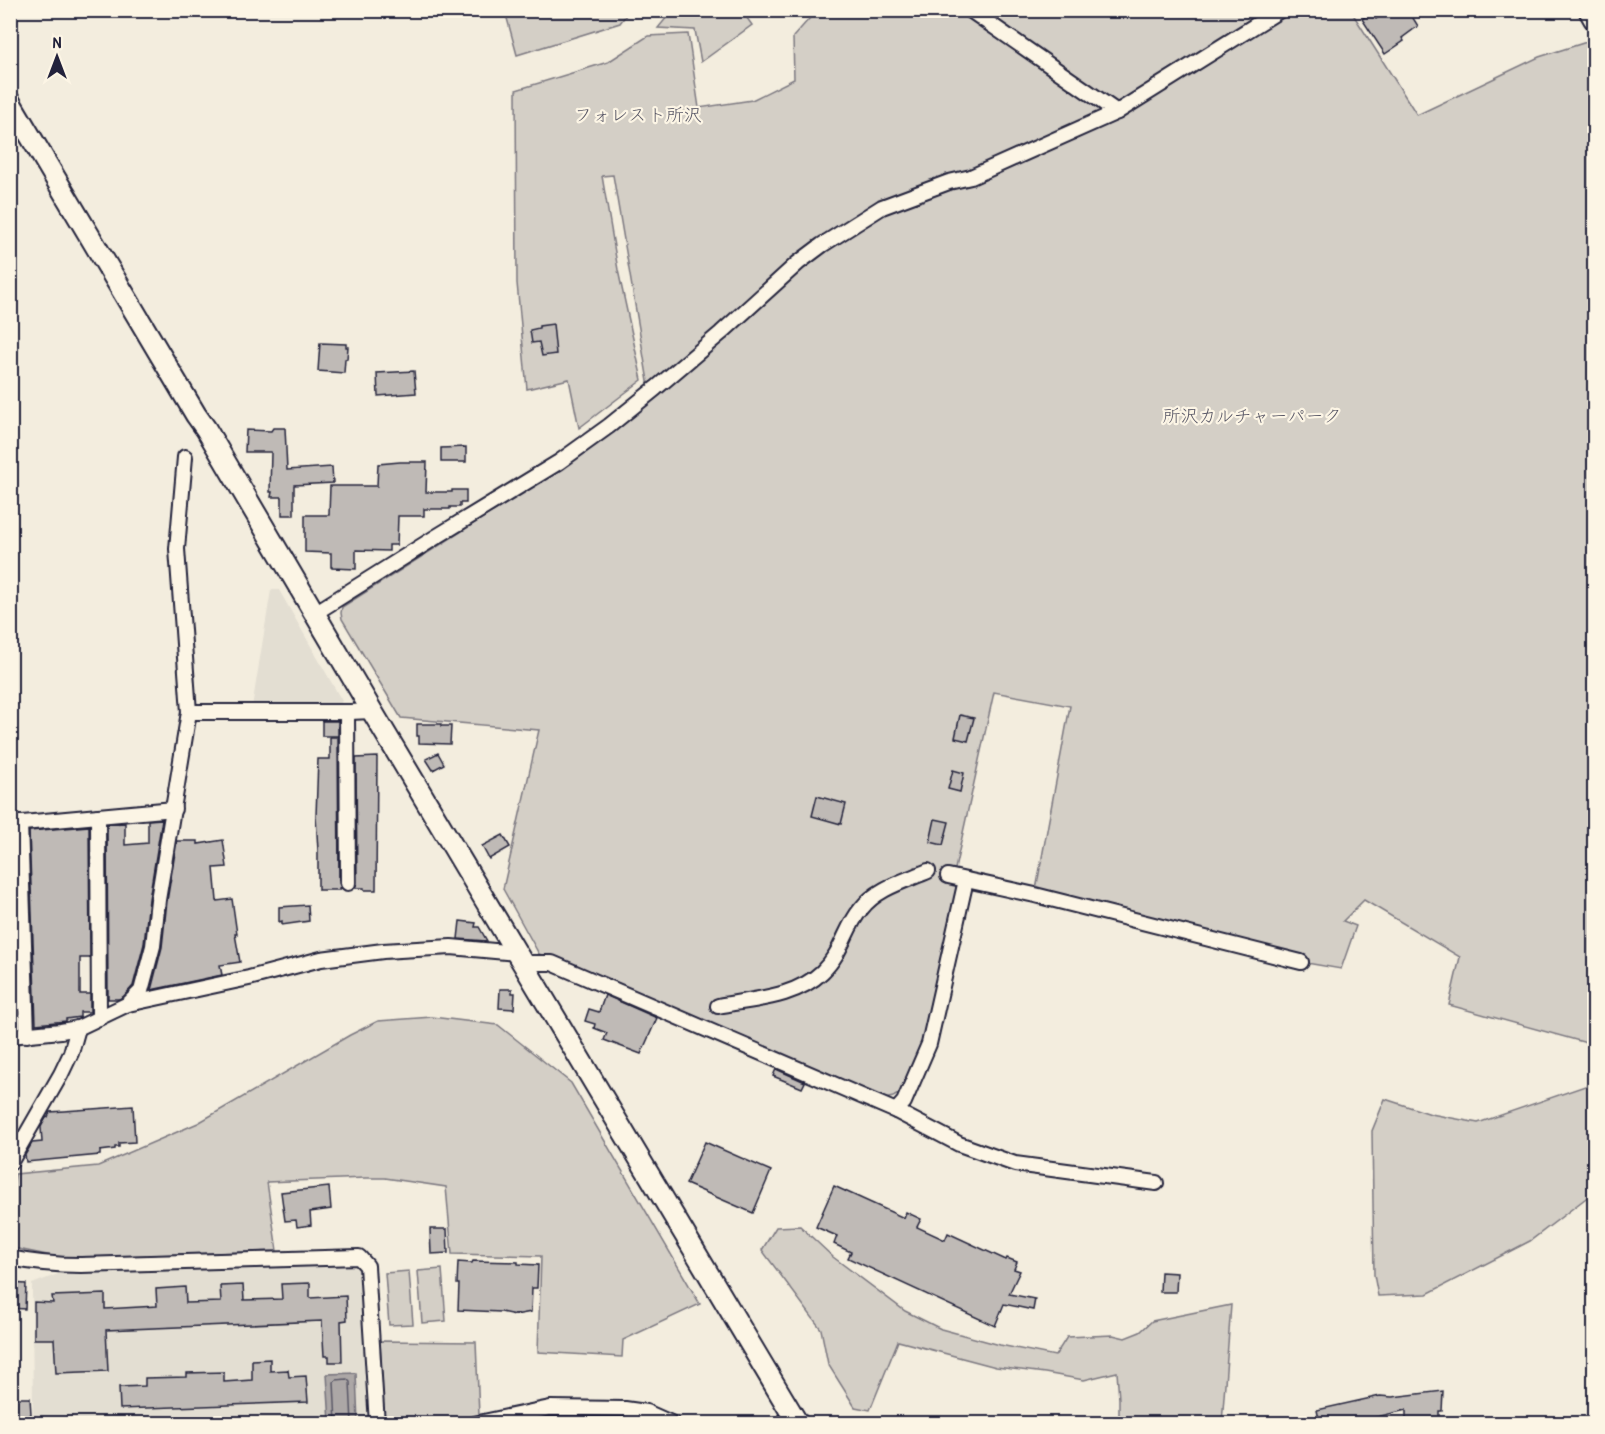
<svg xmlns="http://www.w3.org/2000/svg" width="1605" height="1434" viewBox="0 0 1605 1434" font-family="'Patrick Hand','Klee One',sans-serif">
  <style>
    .built { fill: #e3ded2 }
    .green { fill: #d4cfc6; stroke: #7b7880; stroke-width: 1.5 }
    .water { fill: #aca7a6; stroke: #75727b; stroke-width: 1.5 }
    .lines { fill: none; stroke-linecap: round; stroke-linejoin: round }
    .shore { stroke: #595766; stroke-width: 1.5 }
    .building { fill: #bfbab6; stroke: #22223b; stroke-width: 1.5 }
    .street-casing { stroke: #22223b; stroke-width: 18 }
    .secondary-casing { stroke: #22223b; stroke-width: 24 }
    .street { stroke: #fcf5e5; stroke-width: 14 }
    .secondary { stroke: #fcf5e5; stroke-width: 20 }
    .labels { text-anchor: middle; stroke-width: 4.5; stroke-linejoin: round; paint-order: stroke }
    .park-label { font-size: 18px; fill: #575665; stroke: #fcf5e5 }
  </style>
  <rect width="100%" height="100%" fill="#f3edde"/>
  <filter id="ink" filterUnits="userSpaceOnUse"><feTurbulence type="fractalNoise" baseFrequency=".0167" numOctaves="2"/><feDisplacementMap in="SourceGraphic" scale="12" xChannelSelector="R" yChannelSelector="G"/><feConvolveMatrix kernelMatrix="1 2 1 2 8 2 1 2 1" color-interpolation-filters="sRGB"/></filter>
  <g filter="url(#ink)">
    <g class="built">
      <polygon points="271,590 279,590 342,701 338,707 252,707"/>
      <polygon points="353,1263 362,1269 368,1423 33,1423 32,1284 58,1274"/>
    </g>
    <g class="green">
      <polygon points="817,10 1351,11 1417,115 1539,57 1590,41 1594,48 1594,1045 1449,1005 1460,957 1364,900 1343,921 1356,926 1341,969 1301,962 1035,895 1070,706 994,692 955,869 961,884 922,1047 902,1092 893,1097 885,1099 539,954 503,889 539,730 401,718 342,619 341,613 342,607 557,471 651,399 613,175 602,176 618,270 642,380 579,428 569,379 527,389 517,283 516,90 608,62 648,36 688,34 699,108 752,100 794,79 793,37"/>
      <polygon points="505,11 505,10 629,11 620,23 517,55"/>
      <polygon points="672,11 742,11 752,25 701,62 695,30 658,28"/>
      <polygon points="432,1017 498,1025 571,1083 700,1304 623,1340 622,1357 538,1352 541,1256 452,1254 446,1187 385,1178 365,1178 267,1182 277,1251 62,1258 13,1248 11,1245 11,1207 15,1174 98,1166 198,1123 350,1035 378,1021"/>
      <polygon points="1594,1061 1594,1192 1530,1241 1427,1294 1378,1296 1374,1275 1372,1131 1385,1099 1431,1114 1478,1123 1591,1084"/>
      <polygon points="800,1226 833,1257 905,1311 941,1329 1000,1345 1055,1356 1067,1337 1113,1335 1125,1338 1140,1332 1152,1321 1231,1305 1222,1423 1119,1423 1119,1399 1117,1372 1084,1380 1045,1373 996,1367 898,1341 870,1410 855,1407 828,1364 821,1329 762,1250 776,1227"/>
      <polygon points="442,1269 446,1321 422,1323 418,1271"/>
      <polygon points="409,1271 413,1324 389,1325 385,1273"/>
      <polygon points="380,1341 476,1342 479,1415 438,1423 384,1423"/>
    </g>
    <polygon class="water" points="356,1373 358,1423 330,1423 327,1374"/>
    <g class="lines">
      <polyline class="shore" points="336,1424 334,1382 336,1380 347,1379 350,1382 352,1424"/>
    </g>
    <g class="building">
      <polygon points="1388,10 1408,10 1418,26 1402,38 1404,41 1385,54 1362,19 1372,12 1376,19"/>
      <polygon points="553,324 556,354 542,356 539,342 532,343 530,330 539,328 539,326"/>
      <polygon points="320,343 346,344 346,347 348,347 347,359 345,359 344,373 318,371"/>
      <polygon points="414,371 416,393 378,396 377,373"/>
      <polygon points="273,428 285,428 287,470 332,467 333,483 294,485 294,515 282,515 282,497 271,497 272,492 270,492 271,452 245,452 246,430 271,431"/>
      <polygon points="466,447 466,462 441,462 441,448"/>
      <polygon points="400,462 427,462 426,492 452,492 452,490 466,490 466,503 460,503 460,507 450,507 450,509 424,509 424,516 398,516 397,545 389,545 389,551 356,550 356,569 332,568 332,567 331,567 331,553 305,552 305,515 329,515 330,486 377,486 378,464"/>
      <polygon points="960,715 974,718 968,741 955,738"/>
      <rect x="322" y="721" width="16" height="15"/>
      <polygon points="417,724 441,724 441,726 451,726 450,744 419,743 419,736 417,736"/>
      <polygon points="330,737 338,737 339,883 341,888 339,888 339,890 318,890 318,851 316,816 318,759 330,759"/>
      <polygon points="438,753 444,764 433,770 426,759"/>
      <polygon points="377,757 376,890 364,890 364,888 355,888 357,883 356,758"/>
      <polygon points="953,770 964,773 960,792 948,789"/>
      <polygon points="817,796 846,804 841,824 812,816"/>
      <polygon points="162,819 149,899 144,944 133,986 123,997 119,999 108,999 107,824 125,823 125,845 148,843 148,820"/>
      <polygon points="935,819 949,822 943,845 930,842"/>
      <polygon points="89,826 90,958 80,958 80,994 90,994 90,1012 80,1012 80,1017 66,1019 66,1021 36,1024 29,831"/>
      <polygon points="10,833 11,833 13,892 10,893"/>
      <polygon points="503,835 510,847 489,859 482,846"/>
      <polygon points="223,840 227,867 214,868 217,901 232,899 237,934 235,934 240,962 220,965 222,975 151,990 162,947 167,901 177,841 198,841 198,844"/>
      <polygon points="308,905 309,921 282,925 282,921 279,922 279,907"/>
      <polygon points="460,921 476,923 475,927 479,927 487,941 458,939"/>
      <polygon points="10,974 16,974 17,993 10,993"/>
      <polygon points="500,989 512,989 512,993 515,993 514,1009 499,1008"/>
      <polygon points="605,995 657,1018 641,1054 604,1040 607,1033 594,1028 595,1024 585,1021 589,1009 599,1012"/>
      <polygon points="776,1069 805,1082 802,1088 773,1076"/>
      <polygon points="133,1106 135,1142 119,1143 119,1147 115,1147 115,1149 100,1151 100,1155 26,1162 25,1155 32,1143 42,1142 41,1127 46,1118 48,1117 50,1112"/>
      <polygon points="705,1142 771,1171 753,1213 686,1184"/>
      <polygon points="834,1186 904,1218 906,1212 921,1219 917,1227 945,1240 948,1233 1006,1260 1007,1258 1017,1262 1014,1269 1020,1271 1009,1294 1035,1299 1033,1310 1004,1304 995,1326 848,1258 851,1252 834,1244 837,1236 816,1227"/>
      <polygon points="329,1187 331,1209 310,1212 311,1225 297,1227 296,1220 285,1221 281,1192"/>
      <polygon points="430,1229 447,1229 448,1253 431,1254"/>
      <polygon points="473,1261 518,1262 518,1264 538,1265 537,1288 532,1288 531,1312 515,1315 501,1312 458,1310 459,1284 457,1284 458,1262 472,1263"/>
      <polygon points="1161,1272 1177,1273 1176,1292 1160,1292"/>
      <polygon points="10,1283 26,1284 25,1309 10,1308"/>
      <polygon points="310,1283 310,1298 346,1296 347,1320 341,1321 342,1362 329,1362 329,1356 324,1356 322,1321 106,1330 108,1371 56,1373 54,1339 34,1339 34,1302 53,1303 52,1296 105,1294 105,1309 157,1306 156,1289 185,1287 186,1303 221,1302 220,1286 243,1285 244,1300 282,1299 281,1284"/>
      <polygon points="270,1359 270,1371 288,1370 289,1377 306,1376 308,1402 120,1409 119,1387 145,1386 145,1378 187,1377 187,1373 224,1372 224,1382 252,1380 252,1360"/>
      <polygon points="1443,1391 1442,1411 1439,1411 1439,1424 1406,1424 1406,1410 1360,1421 1361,1424 1320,1424 1317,1410 1380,1396 1392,1397"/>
      <polygon points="10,1398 30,1398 31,1414 29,1416 10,1416"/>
    </g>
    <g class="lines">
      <g class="street-casing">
        <g id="street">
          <polyline points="970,10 1117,112"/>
          <polyline points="315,613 436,537 559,462 609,426 656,388 721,333 798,263 822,245 882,207 949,182 971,177 1117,112 1280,10"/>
          <polyline points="189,712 350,712 372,711"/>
          <polyline points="347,712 348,883"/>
          <polyline points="98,816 99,1018"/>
          <polyline points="20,823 27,1035"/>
          <polyline points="12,824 174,809"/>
          <polyline points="948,876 1035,895 1301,962"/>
          <polyline points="524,963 552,963 896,1111 959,1144 1015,1164 1156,1183"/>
          <polyline points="128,1004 141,991 153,946 158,900 189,712 177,549 185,457"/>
          <path d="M718 1006C753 999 795 998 822 972 843 952 845 928 861 909 877 888 905 881 928 871"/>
          <polyline points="10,1036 61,1031 78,1028 128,1004 249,978 321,959 383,951 451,947 517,953"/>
          <polyline points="896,1111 904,1102 929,1044 966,880"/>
          <polyline points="10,1163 61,1074 71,1053 78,1028"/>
          <path d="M10 1258C34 1263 57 1265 81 1265L359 1257 367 1266 377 1424"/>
          <polyline points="474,1424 550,1408 625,1409 646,1412 673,1424"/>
        </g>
      </g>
      <g class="secondary-casing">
        <g id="secondary">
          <polyline points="1589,10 1594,19"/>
          <polyline points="10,102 196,415 206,429 372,711 798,1424"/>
        </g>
      </g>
      <use href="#street" class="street"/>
      <use href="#secondary" class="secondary"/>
    </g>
  </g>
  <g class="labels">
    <g class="park-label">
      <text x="638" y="121">フォレスト所沢</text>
      <text x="1252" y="422">所沢カルチャーパーク</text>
    </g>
  </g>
  <rect width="1605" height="1434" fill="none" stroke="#fcf5e5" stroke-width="36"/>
  <rect x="18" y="18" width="1569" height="1398" fill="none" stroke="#22223b" stroke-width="2" filter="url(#ink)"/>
  <g transform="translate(57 57)" stroke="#fcf5e5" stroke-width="4.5" paint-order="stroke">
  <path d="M0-4.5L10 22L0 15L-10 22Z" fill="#22223b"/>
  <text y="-9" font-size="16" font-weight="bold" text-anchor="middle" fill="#22223b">N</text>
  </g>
</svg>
